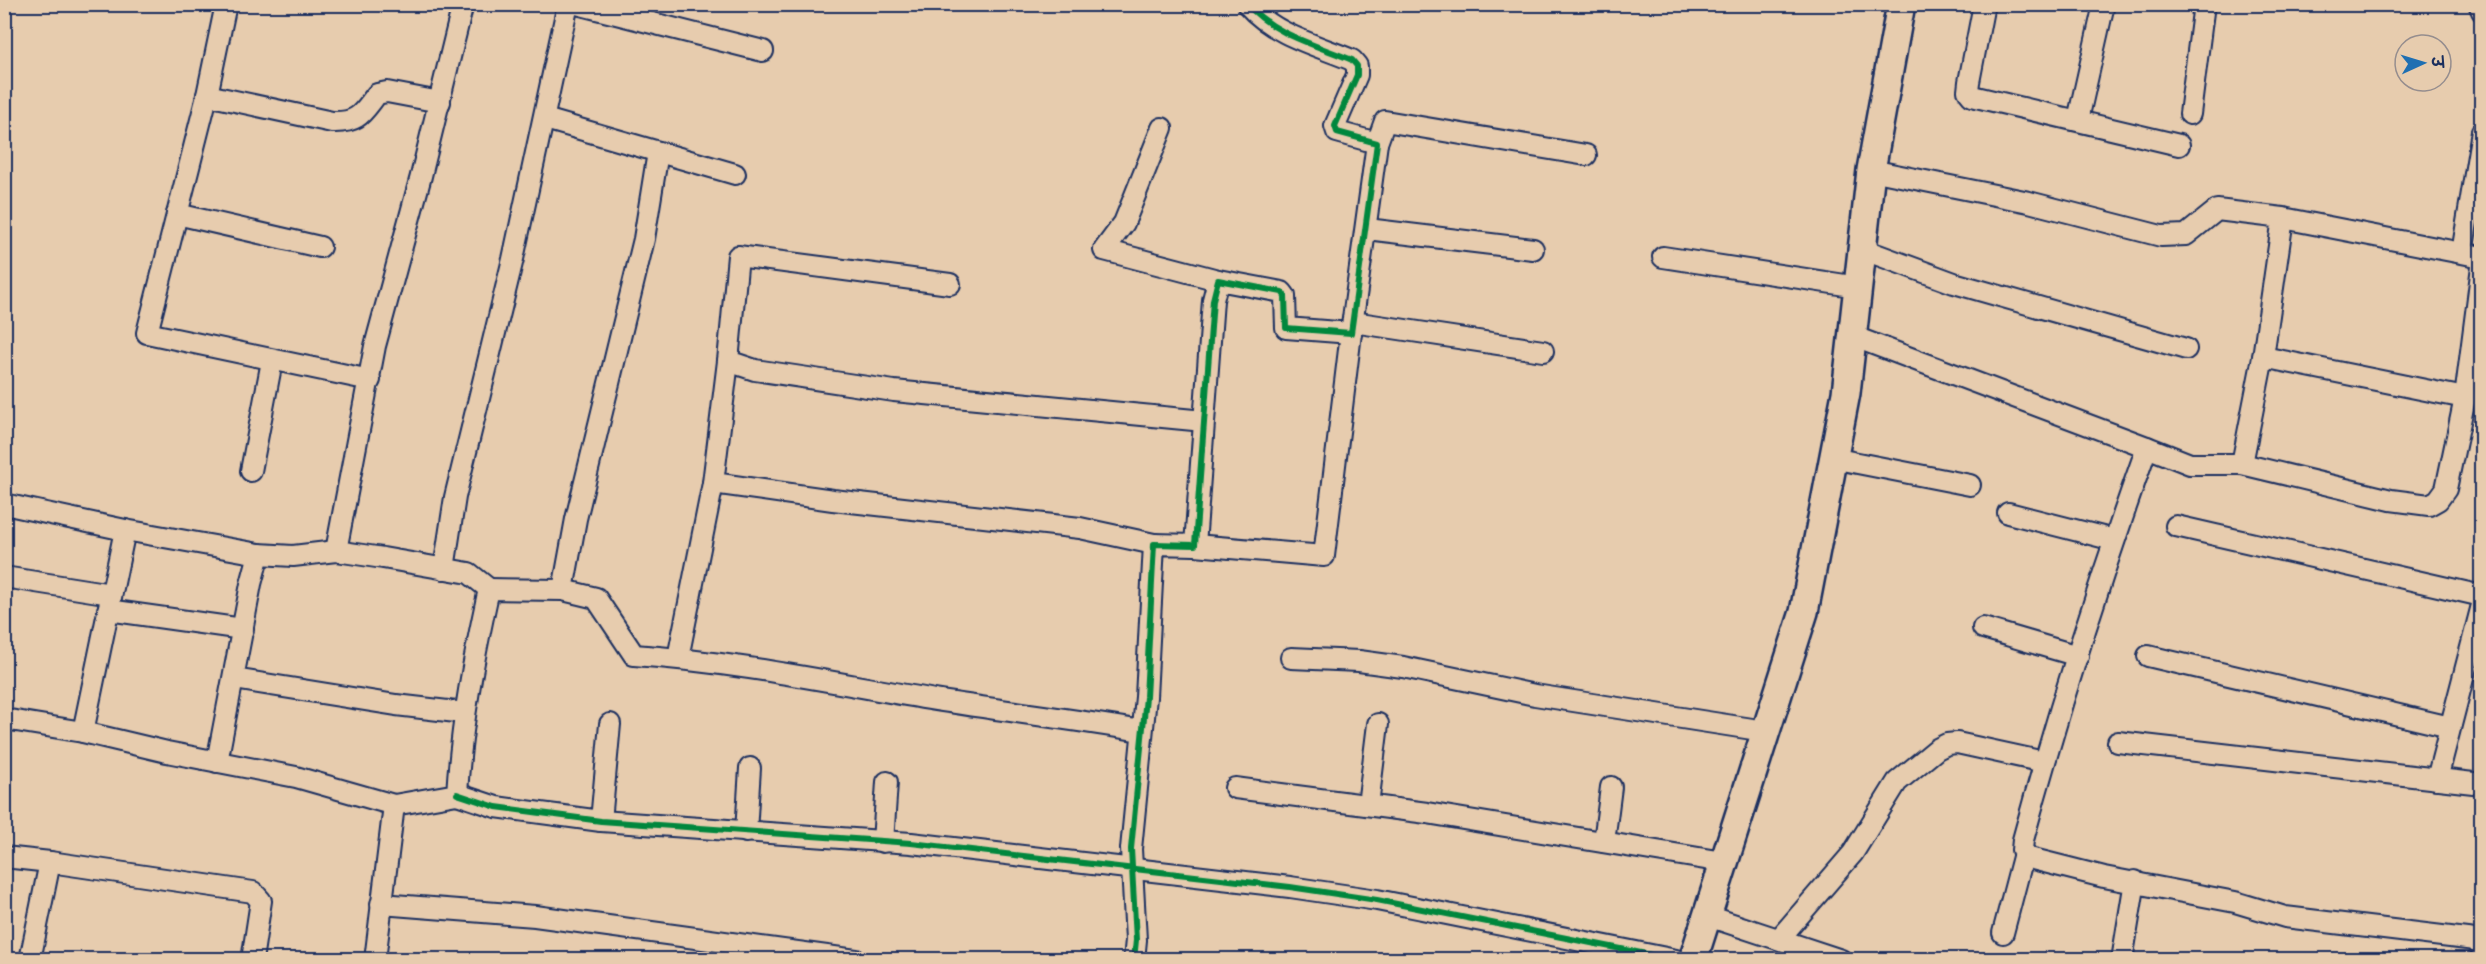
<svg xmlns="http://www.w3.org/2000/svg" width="2486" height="964" viewBox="0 0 2486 964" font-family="Delius,'Playpen Sans Deva',sans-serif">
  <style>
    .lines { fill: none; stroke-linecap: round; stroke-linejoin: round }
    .street-casing { stroke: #1b2f5e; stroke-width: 24 }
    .secondary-casing { stroke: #1b2f5e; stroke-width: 32 }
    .street { stroke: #e7ccae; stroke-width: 20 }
    .secondary { stroke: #e7ccae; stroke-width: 27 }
    .cycleway-casing { stroke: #e7ccae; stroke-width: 10 }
    .cycleway { stroke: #00873e; stroke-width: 6 }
  </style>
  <rect width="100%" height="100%" fill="#e7ccae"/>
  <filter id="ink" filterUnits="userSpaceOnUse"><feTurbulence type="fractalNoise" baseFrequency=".0167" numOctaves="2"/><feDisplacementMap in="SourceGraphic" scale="12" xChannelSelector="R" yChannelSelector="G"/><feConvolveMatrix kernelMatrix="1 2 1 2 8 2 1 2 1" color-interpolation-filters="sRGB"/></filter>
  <g filter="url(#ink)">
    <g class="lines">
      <g class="street-casing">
        <g id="street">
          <polyline points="226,4 206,100 147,333 370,380"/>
          <polyline points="577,4 763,51"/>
          <polyline points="1984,4 1969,82 1968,91 1972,96 2179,145"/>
          <polyline points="2479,4 2482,11"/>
          <path d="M207 95 332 122C359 123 362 113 377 94L387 92 440 102"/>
          <polyline points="2190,114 2204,4"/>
          <polyline points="545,119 735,174"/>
          <polyline points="2078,120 2104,4"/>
          <polyline points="1162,128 1124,223 1104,250 1218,280"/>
          <polyline points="1377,143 1385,121 1586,155"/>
          <path d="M658 152 644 239 576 519 563 590 596 598 634 655C736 662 835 683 935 700 1004 711 1073 719 1142 731"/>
          <polyline points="1871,170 2029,202 2161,236 2186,235 2217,210 2283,218 2263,357 2242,464 2190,464 2147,447"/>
          <polyline points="177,214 320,247"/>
          <polyline points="2283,218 2482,257"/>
          <polyline points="1367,229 1533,249"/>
          <polyline points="1862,249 1954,283 2186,349"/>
          <polyline points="2462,253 2482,131"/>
          <polyline points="1663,257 1858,287"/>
          <polyline points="950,284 738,256 728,361 755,370 894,391 1204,421"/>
          <polyline points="1353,322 1543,351"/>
          <path d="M1852 336 2147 447C2101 576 2059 707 2023 840L2022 850 2029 858 2104 877 2235 902 2285 917 2475 940 2482 948"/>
          <polyline points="2263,357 2465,398"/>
          <polyline points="728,361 713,483 833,500 1080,528 1154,544"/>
          <polyline points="1832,458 1970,485"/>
          <polyline points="2242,464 2391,500 2429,505 2438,500 2446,489 2465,398 2482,266"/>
          <polyline points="251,471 272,361"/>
          <polyline points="4,504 125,530"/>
          <polyline points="2008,513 2114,540"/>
          <polyline points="2176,526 2482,596"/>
          <polyline points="1195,545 1324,556 1351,333"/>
          <polyline points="336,551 375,346 421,176 463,4"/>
          <polyline points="444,569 455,497 513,259 568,4"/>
          <polyline points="4,577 111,594"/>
          <polyline points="108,610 243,629"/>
          <polyline points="1983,628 2078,656"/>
          <polyline points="2148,656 2450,727"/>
          <polyline points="678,658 713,483"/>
          <polyline points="1291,658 1359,661 1403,667 1535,695 1765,731"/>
          <polyline points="234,679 396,705 465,713"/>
          <polyline points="4,719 83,732 125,530 259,554 293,556 336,551 383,558 469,573 489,589"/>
          <polyline points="83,732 167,752 296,777 394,805"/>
          <polyline points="2118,742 2482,784"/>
          <polyline points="217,762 251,584 259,554"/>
          <polyline points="2437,779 2482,605"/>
          <polyline points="1235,788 1427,813 1723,862"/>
          <polyline points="457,794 496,807 601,821 911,843 1290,887 1377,900 1676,960"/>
          <polyline points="1368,805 1378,724"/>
          <polyline points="601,821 610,724"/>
          <polyline points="746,832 750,768"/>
          <polyline points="883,842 887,782"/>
          <polyline points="1604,842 1611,787"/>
          <polyline points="4,857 50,862"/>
          <polyline points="381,904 535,916 856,960"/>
          <polyline points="1705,915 1841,960"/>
          <polyline points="2003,933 2024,853"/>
          <polyline points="1779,939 1853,853 1897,782 1937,749 1947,744 1957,743 2044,762"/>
          <polyline points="30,960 50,862 253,892 261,901 252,960"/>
          <path d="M375 960 394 805 457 794C461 725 474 657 489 589L563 590"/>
          <path d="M1134 960 1136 940 1131 849 1146 697 1154 544 1195 545 1213 300 1218 280 1282 292 1285 296 1286 328 1351 333 1377 143 1337 132 1335 126 1357 75V66L1352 60C1316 45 1274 35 1247 4"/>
          <polyline points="2122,960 2135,881"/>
        </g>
      </g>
      <g class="secondary-casing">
        <polyline id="secondary" points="1693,960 1804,612 1846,393 1871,170 1901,4"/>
      </g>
      <use href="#street" class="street"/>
      <use href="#secondary" class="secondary"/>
      <g class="cycleway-casing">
        <g id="cycleway">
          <polyline points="457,794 496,807 601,821 911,843 1290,887 1377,900 1676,960"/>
          <path d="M1134 960 1136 940 1131 849 1146 697 1154 544 1195 545 1213 300 1218 280 1282 292 1285 296 1286 328 1351 333 1377 143 1337 132 1335 126 1357 75V66L1352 60C1316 45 1274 35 1247 4"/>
        </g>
      </g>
      <use href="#cycleway" class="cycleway"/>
    </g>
  </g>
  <rect width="2486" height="964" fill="none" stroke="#e7ccae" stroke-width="24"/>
  <rect x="12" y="12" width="2462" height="940" fill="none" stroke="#1b2f5e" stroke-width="2" filter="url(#ink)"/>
  <g transform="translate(2423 63) rotate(86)"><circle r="28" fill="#e7ccae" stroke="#958d8e" stroke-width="1.5"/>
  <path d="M0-4.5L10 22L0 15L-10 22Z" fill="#1f6fb2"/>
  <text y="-9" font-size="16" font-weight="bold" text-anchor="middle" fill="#1b2f5e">उ</text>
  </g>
</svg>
